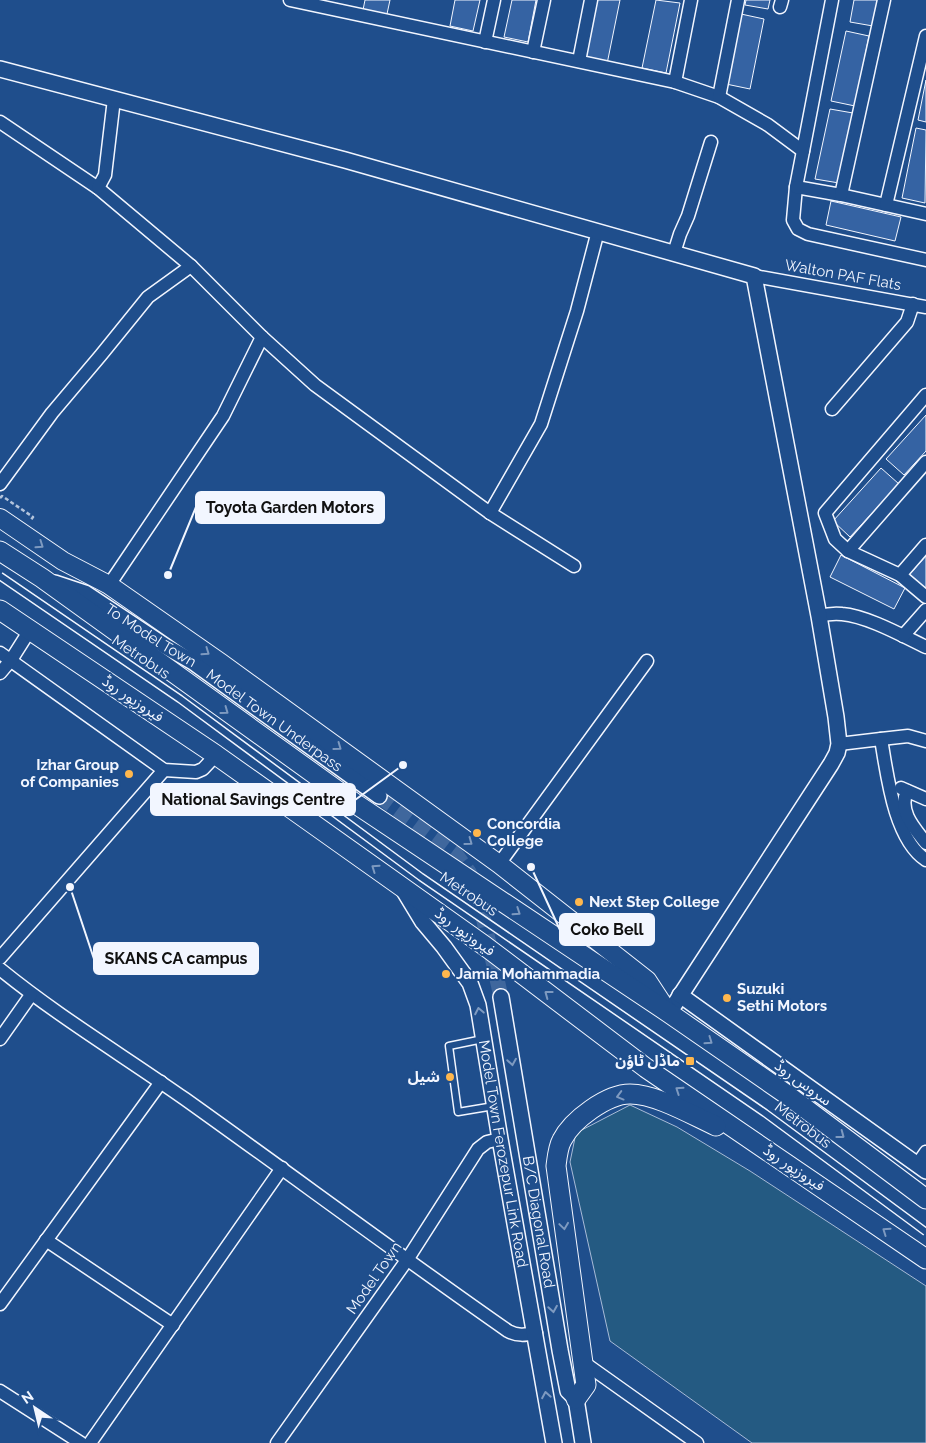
<svg xmlns="http://www.w3.org/2000/svg" width="926" height="1443" viewBox="0 0 926 1443" font-family="Raleway,'Noto Sans Arabic',sans-serif">
  <style>
    .green { fill: #245a82; stroke: #a8bbd7 }
    .building { fill: #3563a3; stroke: #f2f6ff }
    .lines { fill: none; stroke-linecap: round; stroke-linejoin: round }
    .tertiary-tunnel { stroke: #3f679d; stroke-width: 15; stroke-dasharray: 15 8; stroke-linecap: butt }
    .service-casing { stroke: #f2f6ff; stroke-width: 9 }
    .minor-casing { stroke: #f2f6ff; stroke-width: 15 }
    .tertiary-casing { stroke: #f2f6ff; stroke-width: 18 }
    .secondary-casing { stroke: #f2f6ff; stroke-width: 20 }
    .primary-casing { stroke: #f2f6ff; stroke-width: 21 }
    .path { stroke: #b3c4dc; stroke-width: 2.5; stroke-dasharray: 4 2.5; stroke-linecap: butt }
    .service { stroke: #1f4e8c; stroke-width: 6 }
    .minor { stroke: #1f4e8c; stroke-width: 12 }
    .tertiary { stroke: #1f4e8c; stroke-width: 15 }
    .secondary { stroke: #1f4e8c; stroke-width: 18 }
    .primary { stroke: #1f4e8c; stroke-width: 19 }
    .service-bridge-casing { stroke: #f2f6ff; stroke-width: 9; stroke-linecap: butt }
    .service-bridge { stroke: #1f4e8c; stroke-width: 6 }
    .oneway { stroke: #7e9ac0 }
    .poi-dot { fill: #ffb74d; stroke: #1f4e8c; stroke-width: 2 }
    .labels { text-anchor: middle; stroke-width: 4; stroke-linejoin: round; paint-order: stroke }
    .street-label { font-size: 15px; fill: #f2f6ff; stroke: #1f4e8c }
    .poi-label { font-size: 15px; font-weight: bold; fill: #f2f6ff; stroke: #1f4e8c; text-anchor: start }
    .leader { fill: none; stroke: #f2f6ff; stroke-width: 2 }
    .callout-dot { fill: #f2f6ff; stroke: #1f4e8c; stroke-width: 2 }
    .callout { fill: #f2f6ff; stroke: #f2f6ff; stroke-width: 2 }
    .callout-label { font-size: 16px; text-anchor: middle; font-weight: bold; fill: #111 }
  </style>
  <rect width="100%" height="100%" fill="#1f4e8c"/>
  <polygon class="green" points="630,1105 677,1127 750,1171 926,1286 926,1443 752,1443 610,1341 570,1162 576,1133"/>
  <g class="building">
    <polygon points="365,0 390,0 387,14 363,10"/>
    <polygon points="455,0 480,0 473,31 450,26"/>
    <polygon points="512,0 536,0 528,42 504,37"/>
    <polygon points="596,0 620,0 607,64 584,59"/>
    <polygon points="656,0 680,3 666,73 642,68"/>
    <polygon points="746,0 770,0 768,9 745,5"/>
    <polygon points="854,0 879,0 873,26 850,22"/>
    <polygon points="741,14 764,19 750,89 726,84"/>
    <polygon points="846,31 869,36 855,106 831,101"/>
    <polygon points="926,80 926,122 918,120"/>
    <polygon points="830,109 853,113 839,183 815,179"/>
    <polygon points="916,128 926,130 925,203 902,198"/>
    <polygon points="831,201 901,217 895,241 826,225"/>
    <polygon points="926,415 926,451 904,475 886,459"/>
    <polygon points="881,468 899,484 850,537 833,521"/>
    <polygon points="841,555 905,588 894,609 830,577"/>
    <polygon points="926,556 926,591 909,575"/>
  </g>
  <g class="lines">
    <polyline class="tertiary-tunnel" points="379,796 455,853 469,872 477,890 501,997"/>
    <g class="service-casing">
      <polyline id="service" points="483,1039 449,1046 458,1112 494,1106"/>
    </g>
    <g class="minor-casing">
      <g id="minor">
        <polyline points="290,0 675,82 719,97 768,125 803,151"/>
        <polyline points="832,0 803,151 796,187 793,220 798,229 808,234 926,260"/>
        <polyline points="780,7 782,0"/>
        <polyline points="485,42 494,0"/>
        <polyline points="533,52 544,0"/>
        <polyline points="579,61 591,0"/>
        <polyline points="675,82 691,0"/>
        <polyline points="719,97 738,0"/>
        <polyline points="0,122 98,188 191,266 262,337 315,385 490,513 574,566"/>
        <polyline points="796,187 841,195 926,214"/>
        <polyline points="98,188 105,175 114,99"/>
        <polyline points="841,195 884,0"/>
        <polyline points="886,205 926,36"/>
        <polyline points="674,253 680,234 688,216 711,142"/>
        <polyline points="754,276 926,307"/>
        <polyline points="926,395 825,513 835,539 848,551 900,575 926,597"/>
        <polyline points="832,409 907,322 913,304"/>
        <polyline points="0,484 52,413 101,355 148,297 191,266"/>
        <polyline points="490,513 541,424 577,311 598,231"/>
        <polyline points="848,551 926,462"/>
        <polyline points="900,575 926,545"/>
        <polyline points="109,585 223,416 262,337"/>
        <path d="M819 616C827 614 834 613 842 614 867 616 903 636 926 647"/>
        <polyline points="903,636 926,610"/>
        <polyline points="0,653 164,770 196,772 203,769 216,755"/>
        <polyline points="0,673 11,660 30,630"/>
        <polyline points="881,739 908,736 926,741"/>
        <path d="M839 744 881 739C887 774 894 839 926 860"/>
        <polyline points="901,788 926,799"/>
        <path d="M907 791C898 811 914 828 926 843"/>
        <polyline points="499,864 647,661"/>
        <polyline points="0,958 164,770"/>
        <path d="M0 969C59 1017 124 1056 185 1099 293 1176 399 1255 508 1331 517 1336 525 1335 536 1333"/>
        <polyline points="0,1039 31,995"/>
        <polyline points="917,1165 926,1152"/>
        <polyline points="46,1240 173,1325"/>
        <polyline points="0,1304 161,1082"/>
        <polyline points="583,1362 697,1443"/>
        <polyline points="0,1391 81,1443"/>
        <polyline points="90,1443 282,1168"/>
        <polyline points="277,1443 407,1260 478,1149 487,1142 500,1139"/>
      </g>
    </g>
    <g class="tertiary-casing">
      <g id="tertiary">
        <polyline points="0,69 345,160 754,276 819,616 836,717 839,744 837,753 831,764 669,1013"/>
        <path id="s1" d="M55 583 85 593 165 646 193 662 379 796"/>
        <path id="s2" d="M403 889 423 922 444 947 470 983 478 1005 500 1139 554 1443"/>
        <polyline points="680,995 926,1171"/>
        <path id="s3" d="M501 997 560 1350 568 1391 576 1399 583 1443"/>
      </g>
    </g>
    <g class="secondary-casing">
      <polyline id="secondary" points="0,518 63,561 109,585 221,663 499,864 647,980 668,1012"/>
    </g>
    <g class="primary-casing">
      <g id="primary">
        <polyline points="0,551 42,578 356,804 669,1013 786,1094 926,1199"/>
        <polyline points="0,610 216,755 485,946 646,1068 926,1259"/>
        <path d="M576 1399 586 1385 556 1166C557 1158 558 1147 562 1140 572 1120 607 1094 630 1094 656 1094 692 1115 716 1126"/>
      </g>
    </g>
    <polyline class="path" points="0,498 2,496 33,517 30,521"/>
    <use href="#service" class="service"/>
    <use href="#minor" class="minor"/>
    <use href="#tertiary" class="tertiary"/>
    <use href="#secondary" class="secondary"/>
    <use href="#primary" class="primary"/>
    <g class="service-bridge-casing">
      <polyline id="service-bridge" points="0,576 180,699 421,877 765,1113 926,1232"/>
    </g>
    <use href="#service-bridge" class="service-bridge"/>
  </g>
  <defs><path id="oneway-chevron" d="M-2-3.5L2.5 0L-2 3.5" fill="none" stroke-width="1.6" stroke-linecap="round" stroke-linejoin="round" transform="scale(1.25)"/></defs>
  <g class="oneway">
    <use href="#oneway-chevron" transform="translate(40 545) rotate(35)"/>
    <use href="#oneway-chevron" transform="translate(206 652) rotate(35)"/>
    <use href="#oneway-chevron" transform="translate(225 711) rotate(36)"/>
    <use href="#oneway-chevron" transform="translate(338 747) rotate(36)"/>
    <use href="#oneway-chevron" transform="translate(469 842) rotate(36)"/>
    <use href="#oneway-chevron" transform="translate(375 868) rotate(-145)"/>
    <use href="#oneway-chevron" transform="translate(517 912) rotate(34)"/>
    <use href="#oneway-chevron" transform="translate(548 994) rotate(-143)"/>
    <use href="#oneway-chevron" transform="translate(479 1011) rotate(-101)"/>
    <use href="#oneway-chevron" transform="translate(709 1041) rotate(35)"/>
    <use href="#oneway-chevron" transform="translate(512 1062) rotate(81)"/>
    <use href="#oneway-chevron" transform="translate(679 1090) rotate(-146)"/>
    <use href="#oneway-chevron" transform="translate(620 1096) rotate(165)"/>
    <use href="#oneway-chevron" transform="translate(841 1135) rotate(37)"/>
    <use href="#oneway-chevron" transform="translate(564 1226) rotate(82)"/>
    <use href="#oneway-chevron" transform="translate(886 1231) rotate(-145)"/>
    <use href="#oneway-chevron" transform="translate(553 1309) rotate(81)"/>
    <use href="#oneway-chevron" transform="translate(546 1395) rotate(-100)"/>
  </g>
  <g class="poi-dot">
    <circle cx="129" cy="774" r="5"/>
    <circle cx="477" cy="833" r="5"/>
    <circle cx="579" cy="902" r="5"/>
    <circle cx="446" cy="974" r="5"/>
    <circle cx="727" cy="998" r="5"/>
    <rect x="685" y="1056" width="10" height="10" rx="2.5"/>
    <circle cx="450" cy="1077" r="5"/>
  </g>
  <g class="labels">
    <g class="street-label">
      <text transform="translate(843 275) rotate(10)" y="5">Walton PAF Flats</text>
      <text dy="5" stroke="none"><textPath href="#s1" startOffset="110">To Model Town</textPath></text>
      <text transform="translate(141 657) rotate(34)" y="5">Metrobus</text>
      <text transform="translate(133 699) rotate(34)" y="5">فیروزپور روڈ</text>
      <text dy="5" stroke="none"><textPath href="#s1" startOffset="260">Model Town Underpass</textPath></text>
      <text transform="translate(469 894) rotate(34)" y="5">Metrobus</text>
      <text transform="translate(465 932) rotate(36)" y="5">فیروزپور روڈ</text>
      <text transform="translate(803 1083) rotate(36)" y="5">سروس روڈ</text>
      <text transform="translate(803 1125) rotate(37)" y="5">Metrobus</text>
      <text dy="5" stroke="none"><textPath href="#s2" startOffset="290">Model Town Ferozepur Link Road</textPath></text>
      <text transform="translate(794 1168) rotate(34)" y="5">فیروزپور روڈ</text>
      <text dy="5" stroke="none"><textPath href="#s3" startOffset="228">B/C Diagonal Road</textPath></text>
      <text transform="translate(374 1278) rotate(-55)" y="5">Model Town</text>
    </g>
    <g class="poi-label">
      <text x="119" y="770" text-anchor="end">Izhar Group<tspan x="119" dy="17">of Companies</tspan></text>
      <text x="487" y="829">Concordia<tspan x="487" dy="17">College</tspan></text>
      <text x="589" y="907">Next Step College</text>
      <text x="456" y="979">Jamia Mohammadia</text>
      <text x="737" y="994">Suzuki<tspan x="737" dy="17">Sethi Motors</tspan></text>
      <text x="680" y="1066" text-anchor="end">ماڈل ٹاؤن</text>
      <text x="440" y="1082" text-anchor="end">شیل</text>
    </g>
  </g>
  <path class="leader" d="M168 575L196 507M403 765L355 800M531 867L560 930M70 887L94 959"/>
  <g class="callout-dot">
    <circle cx="168" cy="575" r="5"/>
    <circle cx="403" cy="765" r="5"/>
    <circle cx="531" cy="867" r="5"/>
    <circle cx="70" cy="887" r="5"/>
  </g>
  <g class="callout">
    <rect x="196" y="492" width="188" height="31" rx="5"/>
    <rect x="151" y="784" width="204" height="31" rx="5"/>
    <rect x="560" y="914" width="94" height="31" rx="5"/>
    <rect x="94" y="943" width="164" height="31" rx="5"/>
  </g>
  <g class="callout-label">
    <text x="290" y="513">Toyota Garden Motors</text>
    <text x="253" y="805">National Savings Centre</text>
    <text x="607" y="935">Coko Bell</text>
    <text x="176" y="964">SKANS CA campus</text>
  </g>
  <g transform="translate(35 1408) rotate(325)" stroke="#1f4e8c" stroke-width="4" paint-order="stroke">
  <path d="M0-4L9 19L0 12L-9 19Z" fill="#f2f6ff"/>
  <text y="-8" font-size="14" font-weight="bold" text-anchor="middle" fill="#f2f6ff">N</text>
  </g>
</svg>
